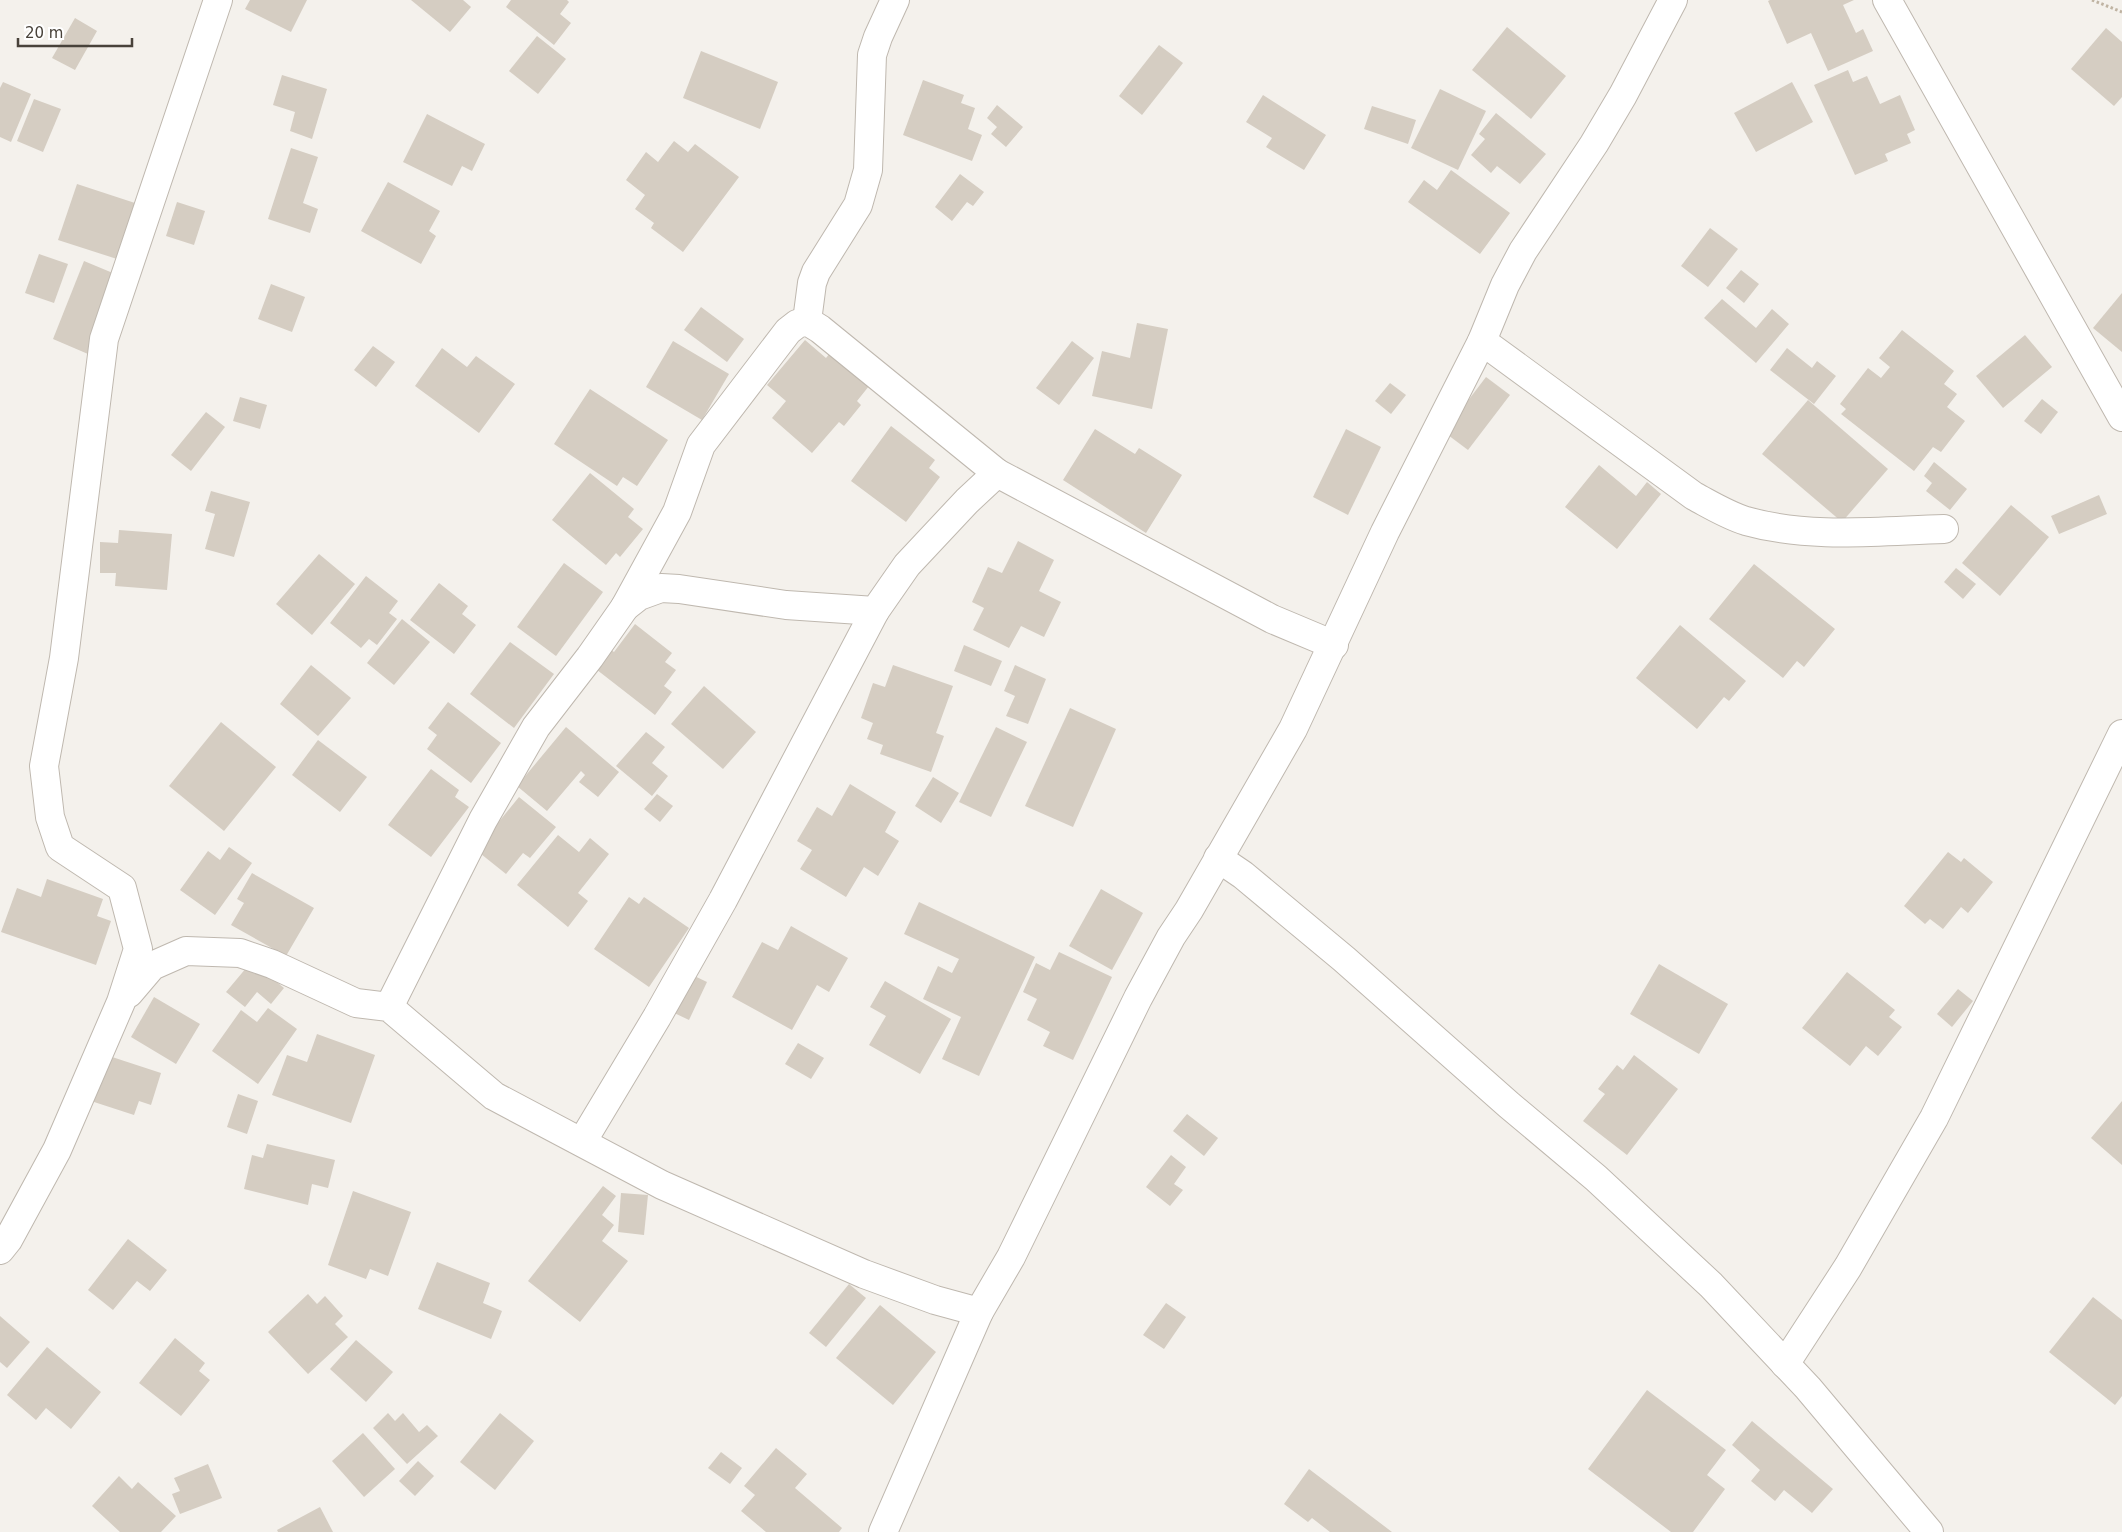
<svg xmlns="http://www.w3.org/2000/svg" width="2122" height="1532" viewBox="0 0 2122 1532" font-family="'DejaVu Sans',sans-serif">
  <style>
    .building { fill: #d5cdc2 }
    .lines { fill: none; stroke-linecap: round; stroke-linejoin: round }
    .minor-casing { stroke: #bfb8af; stroke-width: 30 }
    .tertiary-casing { stroke: #bfb8af; stroke-width: 30 }
    .path { stroke: #bfb3a2; stroke-width: 3; stroke-dasharray: 2.5 2.5; stroke-linecap: butt }
    .minor { stroke: #fff; stroke-width: 28 }
    .tertiary { stroke: #fff; stroke-width: 28 }
  </style>
  <rect width="100%" height="100%" fill="#f4f1ec"/>
  <g class="building">
    <polygon points="250,0 307,0 291,32 245,9"/>
    <polygon points="411,0 463,0 471,7 450,32"/>
    <polygon points="511,0 567,0 569,2 560,14 571,23 554,45 506,7"/>
    <polygon points="1770,0 1854,0 1843,5 1856,33 1863,29 1873,51 1828,71 1811,33 1787,44 1768,1"/>
    <polygon points="75,18 97,31 75,70 52,58"/>
    <polygon points="1507,27 1566,76 1531,119 1472,70"/>
    <polygon points="2106,28 2122,42 2122,97 2114,106 2071,69"/>
    <polygon points="537,36 566,59 538,94 509,71"/>
    <polygon points="1159,45 1183,63 1142,115 1119,96"/>
    <polygon points="701,51 778,82 760,129 683,98"/>
    <polygon points="1848,70 1853,82 1867,76 1880,104 1900,95 1915,130 1907,134 1911,143 1885,154 1888,161 1855,175 1814,85"/>
    <polygon points="282,75 327,89 312,139 290,131 295,112 273,105"/>
    <polygon points="923,80 964,95 961,103 975,108 968,129 982,135 972,161 903,135"/>
    <polygon points="3,82 31,94 11,142 0,137 0,88"/>
    <polygon points="1792,82 1813,122 1756,152 1734,113"/>
    <polygon points="1440,89 1486,111 1458,170 1411,148"/>
    <polygon points="1263,95 1326,135 1304,170 1266,147 1272,138 1246,122"/>
    <polygon points="34,99 61,109 43,152 17,141"/>
    <polygon points="997,105 1023,127 1006,147 991,134 997,127 987,118"/>
    <polygon points="1372,106 1416,120 1408,144 1364,129"/>
    <polygon points="1496,113 1546,154 1520,184 1497,166 1491,173 1471,155 1485,139 1479,134"/>
    <polygon points="427,114 485,144 472,171 462,166 452,186 403,162"/>
    <polygon points="674,141 688,152 695,144 739,177 683,252 651,228 654,223 635,209 645,195 626,180 646,152 658,162"/>
    <polygon points="291,148 318,157 303,203 318,209 310,233 268,219"/>
    <polygon points="1451,170 1510,213 1480,254 1408,202 1424,180 1437,190"/>
    <polygon points="960,174 984,192 973,206 967,202 952,221 935,207"/>
    <polygon points="388,182 440,211 429,231 436,236 421,264 361,231"/>
    <polygon points="77,184 135,203 117,259 58,240"/>
    <polygon points="177,202 205,211 194,245 166,236"/>
    <polygon points="1710,228 1738,249 1708,287 1681,266"/>
    <polygon points="39,254 68,264 54,303 25,293"/>
    <polygon points="84,261 120,276 88,354 53,339"/>
    <polygon points="1741,270 1759,284 1744,303 1726,288"/>
    <polygon points="271,284 305,297 292,332 258,319"/>
    <polygon points="2122,293 2122,352 2093,328"/>
    <polygon points="1722,299 1756,328 1772,309 1789,324 1756,363 1704,318"/>
    <polygon points="701,307 744,339 727,362 684,330"/>
    <polygon points="1137,323 1168,329 1152,409 1092,396 1102,351 1130,358"/>
    <polygon points="1902,330 1954,371 1944,384 1957,394 1947,407 1965,421 1941,452 1933,447 1914,471 1841,414 1846,409 1840,404 1868,368 1881,378 1890,367 1879,358"/>
    <polygon points="2025,335 2052,367 2003,408 1976,376"/>
    <polygon points="805,340 826,358 830,353 869,386 857,401 861,405 844,426 839,422 812,453 772,418 786,401 767,385"/>
    <polygon points="673,341 729,374 702,420 646,387"/>
    <polygon points="1072,341 1094,358 1059,405 1036,388"/>
    <polygon points="373,346 395,362 376,387 354,370"/>
    <polygon points="442,348 467,367 476,356 515,384 479,433 415,386"/>
    <polygon points="1787,348 1812,368 1817,361 1836,376 1814,404 1770,370"/>
    <polygon points="1486,377 1510,395 1468,450 1444,432"/>
    <polygon points="1390,383 1406,395 1391,414 1375,401"/>
    <polygon points="590,389 668,440 637,486 623,477 617,486 554,444"/>
    <polygon points="240,397 267,405 260,429 233,421"/>
    <polygon points="2042,399 2058,412 2041,434 2024,421"/>
    <polygon points="1808,400 1888,469 1842,522 1762,454"/>
    <polygon points="206,412 225,427 191,471 171,455"/>
    <polygon points="891,426 935,460 929,468 940,477 906,522 851,481"/>
    <polygon points="1095,429 1135,454 1139,448 1182,475 1146,533 1063,480"/>
    <polygon points="1346,429 1381,447 1348,515 1313,497"/>
    <polygon points="1934,462 1967,489 1950,510 1926,491 1932,483 1924,476"/>
    <polygon points="1599,465 1636,496 1647,482 1661,494 1617,549 1565,507"/>
    <polygon points="590,473 634,509 628,517 643,529 620,557 616,553 606,565 552,520"/>
    <polygon points="211,491 250,502 234,557 205,549 215,514 205,511"/>
    <polygon points="2099,495 2107,514 2059,534 2051,516"/>
    <polygon points="2011,505 2049,537 2000,596 1962,563"/>
    <polygon points="119,530 172,534 167,590 115,586 116,573 100,573 100,542 118,543"/>
    <polygon points="1018,541 1054,560 1039,591 1061,602 1044,637 1021,626 1009,648 973,630 984,608 972,602 988,567 1002,573"/>
    <polygon points="319,554 355,584 312,635 276,604"/>
    <polygon points="564,563 603,592 556,656 517,627"/>
    <polygon points="1754,564 1835,629 1804,667 1797,661 1783,678 1709,619"/>
    <polygon points="1956,568 1976,584 1963,599 1944,582"/>
    <polygon points="366,576 398,601 389,613 397,619 377,645 369,639 361,648 330,623"/>
    <polygon points="439,583 468,606 462,614 476,625 454,654 410,620"/>
    <polygon points="402,619 430,642 394,685 367,663"/>
    <polygon points="635,624 672,653 665,662 676,670 664,686 672,692 655,715 592,666 607,647 614,652"/>
    <polygon points="1680,625 1746,681 1729,701 1724,697 1697,729 1636,678"/>
    <polygon points="510,642 554,674 514,728 470,694"/>
    <polygon points="964,645 1002,661 991,686 954,671"/>
    <polygon points="311,665 351,698 318,736 280,704"/>
    <polygon points="893,665 953,686 936,733 944,736 931,772 880,754 883,745 867,739 873,723 861,718 873,683 885,687"/>
    <polygon points="1015,665 1046,679 1028,724 1006,716 1015,696 1004,691"/>
    <polygon points="704,686 756,732 723,769 671,724"/>
    <polygon points="448,702 501,743 471,783 427,749 437,735 428,728"/>
    <polygon points="1070,708 1116,729 1073,827 1025,806"/>
    <polygon points="221,722 276,767 224,831 169,786"/>
    <polygon points="566,727 619,772 598,797 579,782 585,775 581,771 547,811 517,786"/>
    <polygon points="996,727 1027,742 991,817 959,802"/>
    <polygon points="646,732 665,747 652,763 668,776 652,796 616,766"/>
    <polygon points="318,740 367,777 340,812 292,775"/>
    <polygon points="431,769 459,790 455,797 469,807 431,857 388,825"/>
    <polygon points="933,777 959,793 941,823 915,806"/>
    <polygon points="850,784 896,812 885,832 899,841 878,876 864,867 846,897 800,869 812,850 797,841 817,807 832,816"/>
    <polygon points="657,794 673,806 660,822 644,809"/>
    <polygon points="519,797 556,827 530,858 523,853 506,874 476,850"/>
    <polygon points="558,835 579,852 590,838 609,854 578,893 588,901 568,927 517,885"/>
    <polygon points="229,847 252,863 215,915 180,890 208,851 220,860"/>
    <polygon points="1948,852 1961,862 1964,858 1993,882 1968,913 1961,907 1943,929 1930,919 1925,924 1904,906"/>
    <polygon points="252,873 314,908 286,956 231,925 244,903 237,899"/>
    <polygon points="47,879 103,899 97,916 111,921 96,965 1,932 17,888 41,897"/>
    <polygon points="1101,889 1143,913 1112,970 1069,946"/>
    <polygon points="629,897 639,904 644,897 689,928 649,987 594,949"/>
    <polygon points="919,902 1035,957 979,1076 942,1059 961,1017 923,999 938,966 952,973 959,959 904,934"/>
    <polygon points="791,926 848,958 829,992 817,985 792,1030 732,997 762,942 778,950"/>
    <polygon points="1059,952 1112,977 1073,1060 1043,1046 1050,1032 1027,1020 1037,999 1023,992 1036,963 1050,970"/>
    <polygon points="252,961 284,988 271,1004 257,992 245,1007 226,992"/>
    <polygon points="1659,964 1728,1004 1699,1054 1630,1014"/>
    <polygon points="686,972 707,982 689,1020 668,1010"/>
    <polygon points="1847,972 1895,1010 1889,1017 1902,1027 1878,1056 1866,1046 1850,1066 1802,1028"/>
    <polygon points="885,981 951,1019 920,1074 869,1045 886,1016 870,1007"/>
    <polygon points="1958,989 1973,1001 1952,1027 1937,1014"/>
    <polygon points="154,997 200,1024 176,1064 131,1037"/>
    <polygon points="268,1008 297,1029 258,1084 212,1051 241,1010 257,1022"/>
    <polygon points="317,1034 375,1055 351,1123 272,1095 287,1055 307,1062"/>
    <polygon points="798,1043 824,1058 811,1079 785,1064"/>
    <polygon points="106,1055 161,1073 151,1105 139,1101 134,1115 91,1101"/>
    <polygon points="1634,1055 1678,1089 1627,1155 1583,1121 1605,1094 1598,1089 1617,1065 1623,1070"/>
    <polygon points="238,1094 258,1101 247,1134 227,1127"/>
    <polygon points="2122,1101 2122,1165 2091,1138"/>
    <polygon points="1187,1114 1218,1138 1204,1156 1173,1131"/>
    <polygon points="267,1144 335,1160 328,1188 312,1184 308,1205 244,1189 252,1155 263,1158"/>
    <polygon points="1171,1155 1186,1167 1174,1184 1183,1190 1170,1206 1146,1187"/>
    <polygon points="603,1186 616,1196 602,1215 614,1225 602,1241 628,1261 580,1322 528,1281"/>
    <polygon points="353,1191 411,1212 388,1276 370,1269 366,1279 328,1265"/>
    <polygon points="621,1193 648,1195 644,1235 618,1232"/>
    <polygon points="128,1239 167,1270 150,1291 137,1281 113,1310 88,1290"/>
    <polygon points="437,1262 490,1283 483,1303 502,1311 491,1339 418,1309"/>
    <polygon points="849,1284 866,1298 826,1347 809,1333"/>
    <polygon points="308,1294 317,1304 325,1296 343,1316 335,1324 348,1337 308,1374 268,1332"/>
    <polygon points="2093,1297 2122,1320 2122,1396 2115,1405 2049,1352"/>
    <polygon points="1166,1303 1186,1317 1164,1349 1143,1335"/>
    <polygon points="880,1305 936,1352 893,1405 836,1358"/>
    <polygon points="0,1316 30,1342 7,1368 0,1362"/>
    <polygon points="175,1338 205,1363 199,1371 210,1380 181,1416 139,1383"/>
    <polygon points="356,1340 393,1372 366,1402 330,1369"/>
    <polygon points="47,1347 101,1392 71,1429 46,1408 36,1420 7,1395"/>
    <polygon points="1647,1390 1726,1450 1707,1475 1725,1489 1693,1532 1671,1532 1588,1469"/>
    <polygon points="388,1413 395,1421 403,1413 419,1432 427,1425 438,1436 407,1464 373,1428"/>
    <polygon points="500,1413 534,1441 495,1490 460,1462"/>
    <polygon points="1752,1421 1833,1489 1812,1513 1784,1490 1775,1501 1751,1481 1760,1470 1732,1445"/>
    <polygon points="363,1433 395,1469 364,1497 332,1461"/>
    <polygon points="776,1448 807,1474 795,1488 842,1528 839,1532 766,1532 741,1511 755,1495 744,1486"/>
    <polygon points="721,1452 742,1468 730,1484 708,1468"/>
    <polygon points="418,1461 434,1476 415,1496 399,1481"/>
    <polygon points="208,1464 222,1498 180,1514 172,1494 180,1491 174,1478"/>
    <polygon points="1309,1469 1392,1532 1330,1532 1312,1518 1308,1522 1284,1504"/>
    <polygon points="119,1476 132,1489 138,1482 176,1516 161,1532 120,1532 92,1506"/>
    <polygon points="320,1507 333,1532 278,1532 277,1530"/>
  </g>
  <g class="lines">
    <g class="minor-casing">
      <g id="minor">
        <polyline points="807,321 812,283 816,272 858,205 868,170 872,55 878,37 895,0"/>
        <path d="M1482 341 1694 496C1711 505 1727 515 1746 521 1810 539 1878 531 1944 529"/>
        <polyline points="625,607 677,512 701,445 788,331 797,324 807,321 820,329 997,473 1272,619 1334,645"/>
        <polyline points="1218,858 1243,875 1344,959 1509,1105 1596,1178 1711,1285 1808,1388 1929,1532"/>
        <polyline points="129,993 152,966 186,951 240,953 272,964 356,1003 389,1007 494,1096 662,1185 864,1274 935,1300 979,1312"/>
        <polyline points="389,1007 483,820 536,727 590,657 625,607 639,596 661,588 679,589 786,605 875,611 907,565 967,501 997,473"/>
        <polyline points="582,1142 657,1017 723,900 875,611"/>
        <polyline points="0,1250 8,1240 57,1150 121,1002 138,949 122,888 60,847 50,817 44,766 64,658 104,339 218,0"/>
        <polyline points="1785,1364 1848,1267 1934,1118 2122,734"/>
        <polyline points="883,1532 979,1312 1011,1257 1138,998 1171,937 1189,910 1293,729 1385,532 1482,341 1505,285 1523,251 1594,144 1623,95 1673,0"/>
      </g>
    </g>
    <g class="tertiary-casing">
      <polyline id="tertiary" points="1887,0 2122,417"/>
    </g>
    <polyline class="path" points="2092,0 2122,12"/>
    <use href="#minor" class="minor"/>
    <use href="#tertiary" class="tertiary"/>
  </g>
  <path d="M18 38v8h114v-8" fill="none" stroke="#48423a" stroke-width="2.5"/>
  <text x="25" y="38" font-size="15" fill="#48423a" stroke="#ffffff" stroke-width="4" paint-order="stroke">20 m</text>
</svg>
